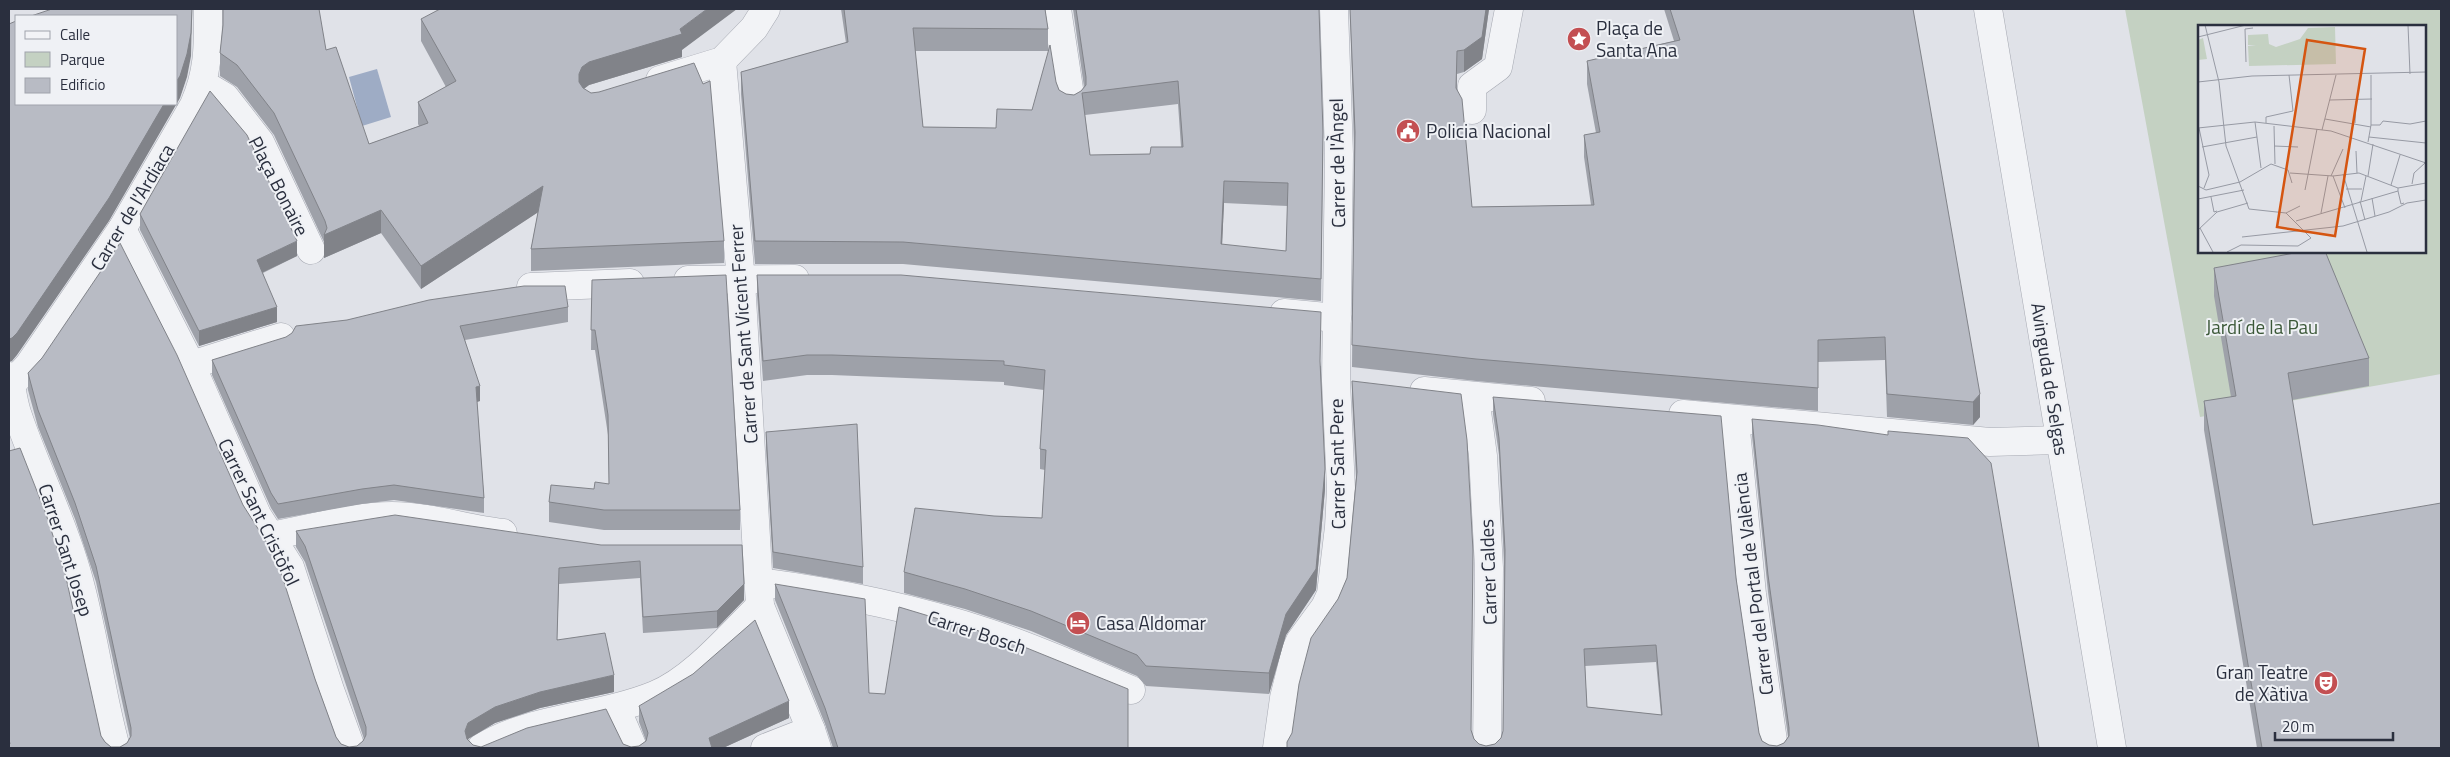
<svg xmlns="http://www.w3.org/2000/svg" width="2450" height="757" viewBox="0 0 2450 757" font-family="'Titillium Web',sans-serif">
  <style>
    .green { fill: #c4d1c2; fill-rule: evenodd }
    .water { fill: #9eacc5 }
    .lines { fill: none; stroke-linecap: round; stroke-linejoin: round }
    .minor-casing { stroke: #a6a9b2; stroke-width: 29 }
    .minor { stroke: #f2f3f6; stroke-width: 28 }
    .wall { fill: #9ea1a9; fill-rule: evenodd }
    .shaded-wall { fill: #818389 }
    .building { fill: #b8bbc4; stroke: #818389; fill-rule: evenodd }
    .labels { text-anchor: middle; stroke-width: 4; stroke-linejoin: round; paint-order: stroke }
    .poi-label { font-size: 19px; fill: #2a2f3e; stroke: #eff1f5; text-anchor: start }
    .street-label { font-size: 19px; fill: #2a2f3e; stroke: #eff1f5 }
    .park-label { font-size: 19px; fill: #3b5838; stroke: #eff1f5 }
    .inset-road { fill: none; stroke: #979aa4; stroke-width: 1 }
    .view { fill: #d55511; fill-opacity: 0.15; stroke: #d55511; stroke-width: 2.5 }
    .inset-edge { fill: none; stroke: #2a2f3e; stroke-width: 2.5 }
  </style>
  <rect width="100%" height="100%" fill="#e0e2e8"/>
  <path class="green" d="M2125 9H2441V374L2200 417ZM2199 26H2424V251H2199Z"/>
  <polygon class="water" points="377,69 391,117 362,126 349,77"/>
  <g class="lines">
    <g class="minor-casing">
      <g id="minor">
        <polyline points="1057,9 1071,102"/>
        <polyline points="1988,9 2112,748"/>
        <polyline points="722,61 741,281 760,606 811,730 817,748"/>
        <polyline points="660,80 722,61 754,28 766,9"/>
        <polyline points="203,84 225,97 260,142 311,250"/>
        <polyline points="1472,110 1472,86 1498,67 1509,9"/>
        <polyline points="122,229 191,365 257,515 290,567 330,690 351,748"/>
        <polyline points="688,280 795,279"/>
        <polyline points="531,287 630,283"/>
        <polyline points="1284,313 1337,318"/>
        <polyline points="191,365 281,337"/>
        <path d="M9 376C12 388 13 401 17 413 34 464 58 511 74 563 93 623 99 687 116 748"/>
        <path d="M9 387 29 365 122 229 194 105C209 71 208 45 208 9"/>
        <polyline points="1424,391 1531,401"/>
        <polyline points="1475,397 1483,456 1489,568 1487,748"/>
        <polyline points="1683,414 1990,442 2060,440"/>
        <polyline points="1735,420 1752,594 1774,748"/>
        <path d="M270 536C310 529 352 516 392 516 430 516 466 529 503 533"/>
        <path d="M759 582C836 592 914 608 989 633 1037 649 1084 670 1131 690"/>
        <polyline points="616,708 633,748"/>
        <path d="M481 748C533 716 599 718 655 695 694 679 730 635 760 606"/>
        <polyline points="765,748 811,730"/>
        <polyline points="1277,748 1284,698 1296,650 1300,641 1325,607 1331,594 1339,527 1341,489 1336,381 1339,154 1334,9"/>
      </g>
    </g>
    <use href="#minor" class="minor"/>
  </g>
  <g class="wall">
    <path d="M841 9H1045L1048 29V51H915L923 127 996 128 1032 110 1056 82 1059 90 1066 94 1074 95 1081 91 1084 87 1073 9H1319L1323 154 1321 301 903 264H755L741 94V72L846 43ZM1178 104 1181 147 1150 154 1090 155 1085 115ZM1224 203 1288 206 1286 251 1222 245Z"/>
    <polygon points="1350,9 1489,9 1482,59 1464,72 1457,74 1457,89 1472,207 1591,205 1584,157 1584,135 1596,133 1587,84 1587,61 1674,41 1664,9 1913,9 1980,417 1973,425 1887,417 1885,360 1818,362 1818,411 1476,381 1352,367 1354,148"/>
    <polygon points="421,19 682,50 682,57 589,85 584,89 724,241 724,263 531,271 531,249 538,212 421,289 381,233 324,258 324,242 274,135 237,87 220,76 220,53 223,25 326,50 369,144 419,126 418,124 418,102 446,87 421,41"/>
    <polygon points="140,214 297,256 263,273 277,322 199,346 140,230"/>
    <polygon points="2214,268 2369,358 2369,386 2292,400 2313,525 2441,748 2257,748 2204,430 2204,401 2231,397 2214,296"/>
    <polygon points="757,275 1321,366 1325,489 1316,590 1286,635 1269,694 1146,686 1137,676 1031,631 965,609 904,593 904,572 994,516 1042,518 1045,470 1040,469 1040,449 1044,390 1004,385 1004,382 832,375 807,375 763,381 757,295"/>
    <polygon points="592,280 740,510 740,530 604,530 549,522 549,502 594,489 609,484 608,435 595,350 591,350"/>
    <polygon points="568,307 568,322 465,340 480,401 477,402 484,498 484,513 394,500 362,504 278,519 271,508 212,375 212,360 347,320"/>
    <polygon points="28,373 315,679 336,737 341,744 349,747 357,746 363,741 364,739 305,562 296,547 296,531 601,545 744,600 717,628 643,633 640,578 559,584 557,639 614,692 540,708 495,723 468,739 473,745 481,747 623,744 631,747 639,746 646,741 639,722 639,706 789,718 723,748 9,748 9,451 101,736 105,742 111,747 120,747 127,743 130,738 96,582 75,519 38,427 28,390"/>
    <path d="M1352 381 1474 739 1479 744 1486 746 1495 744 1501 738 1503 731 1504 564 1499 455 1493 414V397L1736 578 1759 733 1762 741 1769 745 1777 746 1784 743 1788 737 1768 592 1752 436V419L2039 748H1287L1338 599 1347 578 1356 478 1352 399ZM1656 662 1661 715 1587 707 1585 666Z"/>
    <polygon points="766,432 863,567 863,584 773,568 766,448"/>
    <polygon points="775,584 869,693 1128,748 833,748 825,724 775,600"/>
  </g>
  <g class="shaded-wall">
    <polygon points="192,9 191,56 187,77 180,98 109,221 17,355 12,361 9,362 9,339 164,104 176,104 176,82"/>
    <polygon points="707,9 737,9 682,50 682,57 589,85 582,90 579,97 579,74 582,67 589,62 680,29"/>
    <polygon points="1486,9 1489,9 1482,59 1464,72 1464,50"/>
    <polygon points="1224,181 1224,203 1221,267 1221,244"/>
    <polygon points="543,186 543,209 421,289 421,266"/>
    <polygon points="381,210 381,233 324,258 324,235"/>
    <polygon points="297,241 297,256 257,275 257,260"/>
    <polygon points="277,307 277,322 199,346 199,331"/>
    <polygon points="480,386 480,401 476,402 476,387"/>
    <polygon points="1980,394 1980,417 1973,425 1973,402"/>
    <polygon points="1325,469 1325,489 1316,590 1286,635 1269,694 1269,673"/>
    <polygon points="744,584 744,600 717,628 717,611"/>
    <polygon points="614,675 614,692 540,708 495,723 468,739 465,747 465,731 468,723 495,707 540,692"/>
    <polygon points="789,701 789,718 723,748 709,748 709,738"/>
  </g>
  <g class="building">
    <polygon points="52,9 192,9 191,33 187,54 180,76 176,82 176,16 31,16"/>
    <polygon points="223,9 319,9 326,50 336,47 369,144 428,123 418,102 456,81 421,19 440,9 707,9 680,29 682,34 589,62 582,67 579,74 579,82 583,88 591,93 599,92 694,63 703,84 710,81 724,241 531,249 543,186 421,266 381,210 324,235 327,228 325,221 274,113 237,65 220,53 223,25"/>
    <path d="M844 9H1045L1048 29 913 28 923 127 996 128 997 109 1032 110 1050 45 1056 82 1059 90 1066 94 1074 95 1081 91 1086 85V77L1076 9H1319L1323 132 1321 279 903 242 755 241 741 72 848 42ZM1178 81 1183 147H1151L1150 154 1090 155 1082 93ZM1224 181 1288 183 1286 251 1221 244Z"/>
    <polygon points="1350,9 1486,9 1482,37 1464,50 1457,51 1456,88 1462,99 1472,207 1594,205 1584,135 1600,132 1587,61 1680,40 1670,9 1913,9 1980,394 1973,402 1887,394 1885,337 1818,340 1818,388 1476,359 1352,345 1355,132"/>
    <polygon points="16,21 16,104 164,104 109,198 17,333 12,338 9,339 9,24"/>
    <polygon points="210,91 247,135 297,241 257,260 277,307 199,331 140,214"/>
    <polygon points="120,243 177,355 243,505 276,557 315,679 336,737 341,744 349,747 357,746 363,741 366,735 366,727 305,546 296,531 395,515 601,545 742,545 744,584 717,611 643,617 640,561 559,568 557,640 605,633 614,675 540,692 495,707 468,723 465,731 467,739 473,745 481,747 527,728 606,709 623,744 631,747 639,746 646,741 648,733 639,706 693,674 755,620 789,701 709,738 712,748 9,748 9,744 10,744 9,739 9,451 20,448 46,514 65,573 101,736 105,742 111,747 120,747 127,743 131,736 131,728 96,566 75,503 38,410 28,373 42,358"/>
    <polygon points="2305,251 2325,251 2369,358 2288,373 2313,525 2441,503 2441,748 2262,748 2204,401 2236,396 2214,268"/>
    <polygon points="726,275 740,510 604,510 549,502 551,485 594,489 595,482 609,484 608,415 595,330 591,330 592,280"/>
    <polygon points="757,275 901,275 1321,312 1320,361 1325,469 1316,569 1286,614 1269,673 1146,666 1137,655 1031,611 965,589 904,572 915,508 994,516 1042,518 1046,450 1040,449 1045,370 1004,365 1004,361 832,355 807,355 763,361"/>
    <polygon points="524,286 565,286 568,307 460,326 480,386 476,387 484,498 394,485 362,489 278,504 271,493 212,360 286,337 292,333 296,326 347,320 429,300"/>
    <path d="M1352 381 1461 394 1467 440 1473 551 1471 730 1474 739 1479 744 1486 746 1495 744 1501 738 1503 731 1505 550 1499 438 1493 397 1721 416 1736 578 1759 733 1762 741 1769 745 1777 746 1784 743 1789 736V728L1768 575 1752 419 1818 425 1888 435V431L1968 438 1991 463 2039 748H1287V742L1292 733 1299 684 1311 638 1338 599 1347 578 1357 472ZM1656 645 1662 715 1587 707 1584 649Z"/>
    <polygon points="857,424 863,567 773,552 766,432"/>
    <polygon points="775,584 865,599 869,693 885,694 899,607 1002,638 1128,689 1128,748 838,748 825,708"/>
  </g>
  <defs>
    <g id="sight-disc" transform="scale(1.25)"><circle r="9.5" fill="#c34f52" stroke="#eff1f5"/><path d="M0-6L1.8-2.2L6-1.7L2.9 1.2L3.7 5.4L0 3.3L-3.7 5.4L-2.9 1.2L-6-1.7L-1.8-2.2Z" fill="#fff"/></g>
    <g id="civic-disc" transform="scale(1.25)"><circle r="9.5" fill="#c34f52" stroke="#eff1f5"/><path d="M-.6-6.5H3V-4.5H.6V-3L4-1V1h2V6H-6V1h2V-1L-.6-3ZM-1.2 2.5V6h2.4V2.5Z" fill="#fff"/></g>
    <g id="hotel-disc" transform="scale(1.25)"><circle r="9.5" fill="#c34f52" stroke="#eff1f5"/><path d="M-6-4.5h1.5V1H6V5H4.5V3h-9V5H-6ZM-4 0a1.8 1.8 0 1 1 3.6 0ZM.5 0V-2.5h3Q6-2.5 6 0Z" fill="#fff"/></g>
    <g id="theatre-disc" transform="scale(1.25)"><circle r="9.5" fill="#c34f52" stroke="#eff1f5"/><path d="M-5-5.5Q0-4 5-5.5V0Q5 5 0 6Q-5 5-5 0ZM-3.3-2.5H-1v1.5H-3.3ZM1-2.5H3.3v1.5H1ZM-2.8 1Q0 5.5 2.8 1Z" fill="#fff"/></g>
  </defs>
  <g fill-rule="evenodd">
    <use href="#sight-disc" x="1579" y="39"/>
    <use href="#civic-disc" x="1408" y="131"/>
    <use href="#hotel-disc" x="1078" y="623"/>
    <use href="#theatre-disc" x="2326" y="683"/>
  </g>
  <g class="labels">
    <g class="poi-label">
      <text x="1596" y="35">Plaça de<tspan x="1596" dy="22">Santa Ana</tspan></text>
      <text x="1426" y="138">Policia Nacional</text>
      <text x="1096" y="630">Casa Aldomar</text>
      <text x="2308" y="679" text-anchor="end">Gran Teatre<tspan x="2308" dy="22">de Xàtiva</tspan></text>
    </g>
    <g class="street-label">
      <text transform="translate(1337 163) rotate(-91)" y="7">Carrer de l'Àngel</text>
      <text transform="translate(279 186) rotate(63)" y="7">Plaça Bonaire</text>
      <text transform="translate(132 207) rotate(-59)" y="7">Carrer de l'Ardiaca</text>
      <text transform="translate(743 334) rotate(-94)" y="7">Carrer de Sant Vicent Ferrer</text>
      <text transform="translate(2050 379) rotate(81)" y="7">Avinguda de Selgas</text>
      <text transform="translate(1337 464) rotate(-91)" y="7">Carrer Sant Pere</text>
      <text transform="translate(259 512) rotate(64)" y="7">Carrer Sant Cristòfol</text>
      <text transform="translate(66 550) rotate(72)" y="7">Carrer Sant Josep</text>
      <text transform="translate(1488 572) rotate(-92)" y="7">Carrer Caldes</text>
      <text transform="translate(1753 584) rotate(-97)" y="7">Carrer del Portal de València</text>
      <text transform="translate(977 632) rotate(18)" y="7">Carrer Bosch</text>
    </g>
    <g class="park-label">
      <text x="2262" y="334">Jardí de la Pau</text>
    </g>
  </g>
  <g transform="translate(2198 25)">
    <rect width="228" height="228" fill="#e0e2e8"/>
    <path d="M137 2 138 39 51 41 50 21 58 20H50V10L70 9 71 19 78 22 102 14 110 3ZM5 13 9 34 0 35V15Z" fill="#c4d1c2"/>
    <path class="inset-road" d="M7 0 21 57 28 121 51 184 88 188 113 213 100 221 43 220 29 227M210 0 212 49M0 12 48 0M48 37 47 4 55 3M0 57 54 51 228 47M132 75 174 74M127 94 173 102M57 97 63 143M68 98V92L95 86 91 50M157 98 158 76M173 100H182L185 96 212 99 228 96M76 101 77 139M0 103 57 97 133 106 228 138M1 103 11 150 6 163M124 105 138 50M171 112 228 118M170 117 173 100V50M76 121 100 122M4 122 59 112M158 126 159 148M92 148 135 151 161 148 200 163M145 149 169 227M133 151 145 124M135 151 147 183M170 151 175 119M214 159 216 148 227 138M193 160 202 130M0 161 8 165 42 157 73 139 90 145 94 158M148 164H164M107 165 119 104M200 166 203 179 206 178M13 172 16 187 19 186M174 173 177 191M0 174 46 165M162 176 167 195M163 176 168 151M88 188 102 181M123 188 130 151M98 196 200 166V163L228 158M2 203 15 227M0 205 19 187 50 178M44 212 145 201 191 187 209 178 228 175"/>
    <path class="view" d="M109 15 167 24 137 211 79 202Z"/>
    <rect width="228" height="228" class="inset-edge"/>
  </g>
  <rect width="2450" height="757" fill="none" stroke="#2a2f3e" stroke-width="20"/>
  <rect x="15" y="15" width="162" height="90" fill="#eff1f5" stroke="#a0a3ac"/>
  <rect x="25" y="31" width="25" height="8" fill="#f2f3f6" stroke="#a0a3ac"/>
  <text x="60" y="40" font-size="15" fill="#2a2f3e">Calle</text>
  <rect x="25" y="52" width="25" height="15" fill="#c4d1c2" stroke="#a0a3ac"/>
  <text x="60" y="65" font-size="15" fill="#2a2f3e">Parque</text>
  <rect x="25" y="78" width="25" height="15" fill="#b8bbc4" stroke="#a0a3ac"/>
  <text x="60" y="90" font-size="15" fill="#2a2f3e">Edificio</text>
  <path d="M2275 732v8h118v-8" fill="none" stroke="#2a2f3e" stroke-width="2.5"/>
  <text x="2282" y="732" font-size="15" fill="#2a2f3e" stroke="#eff1f5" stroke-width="4" paint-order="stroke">20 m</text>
</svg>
